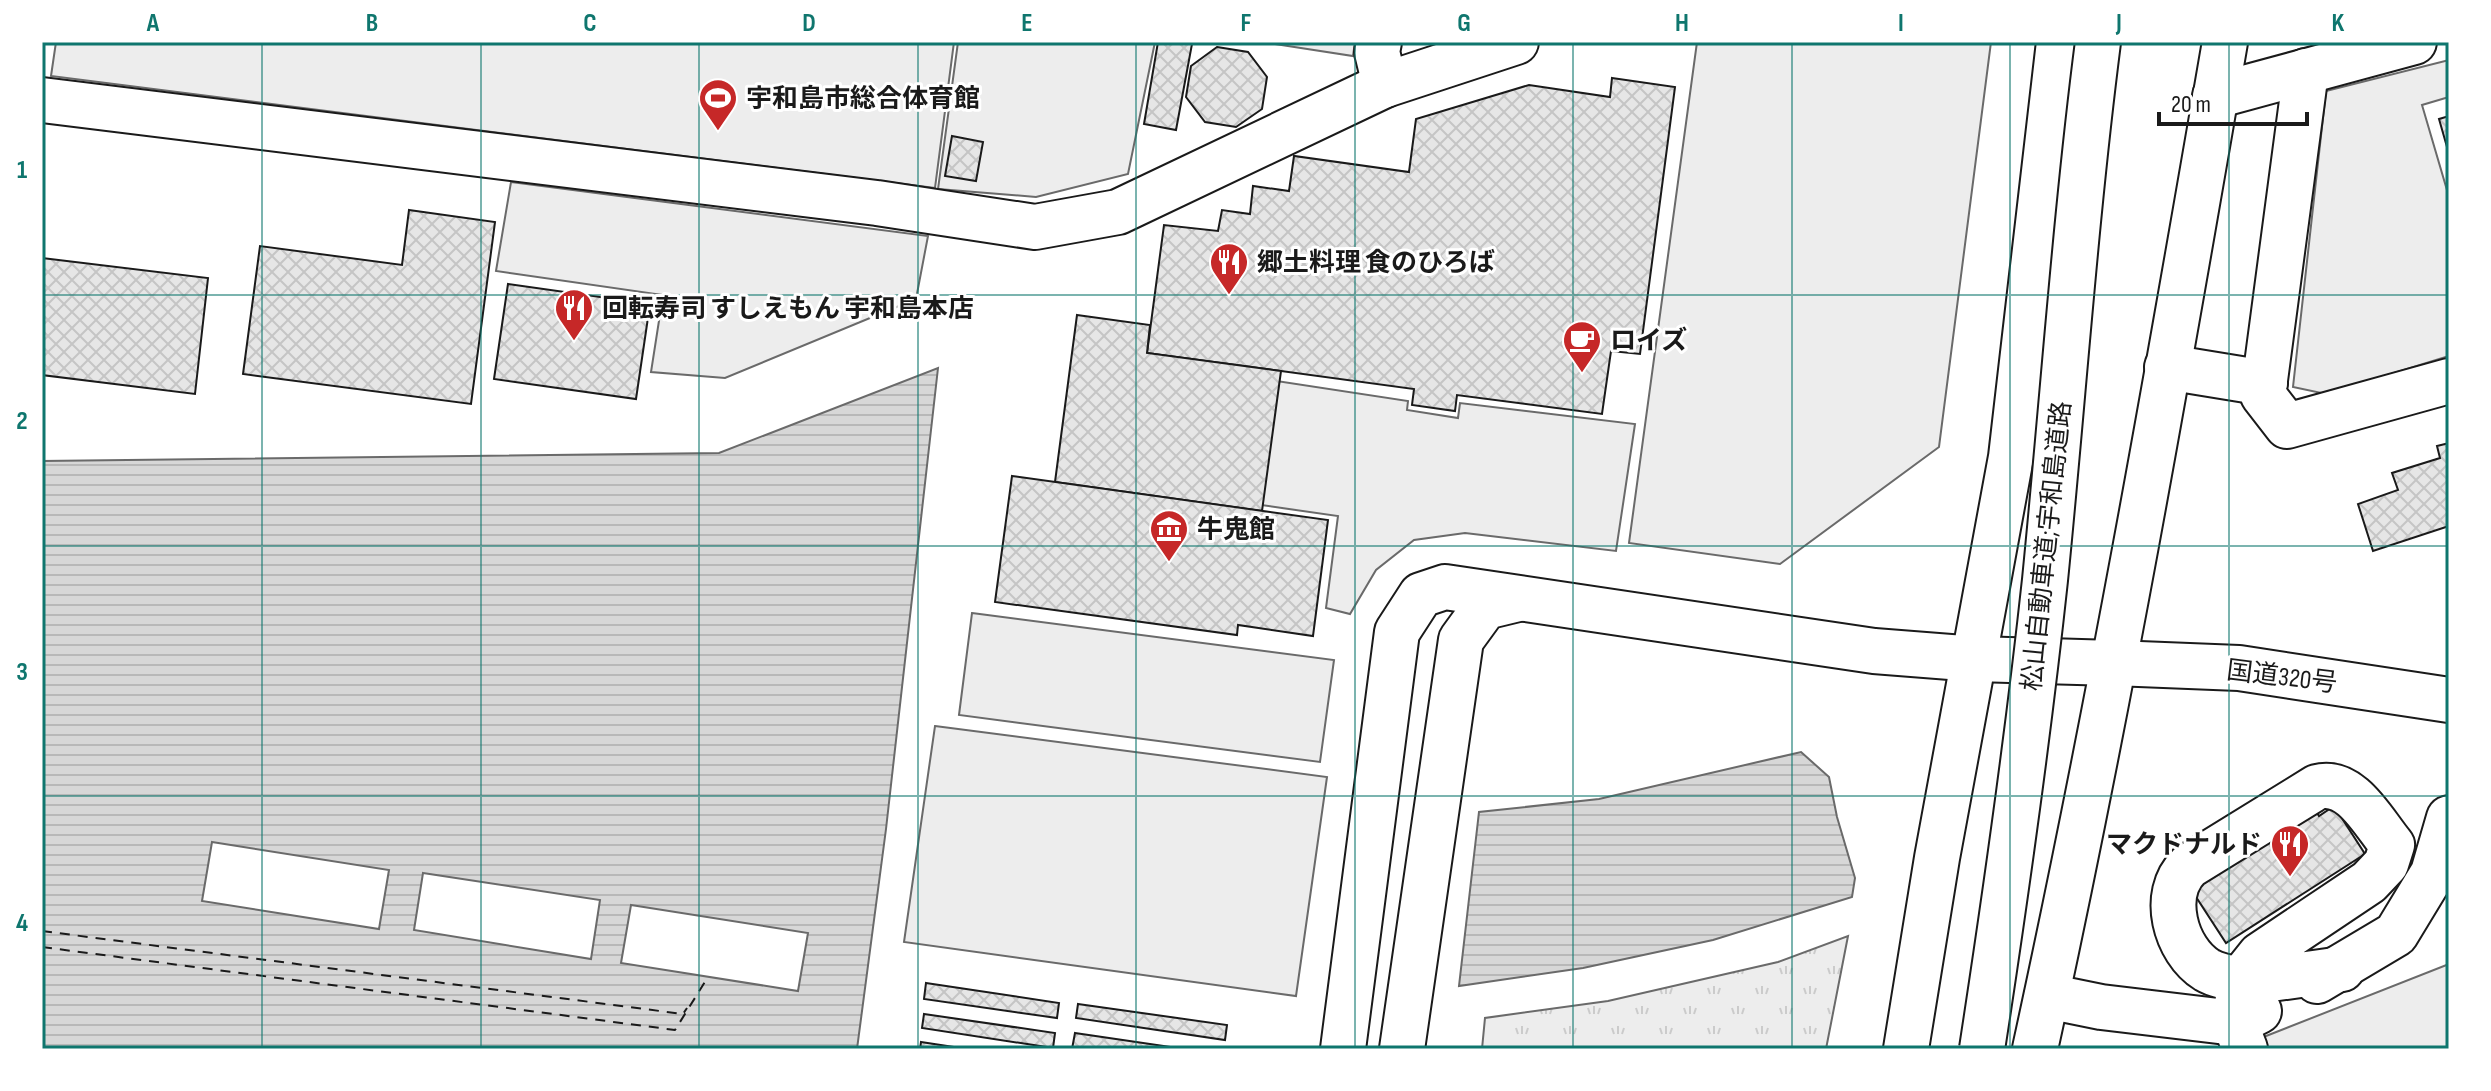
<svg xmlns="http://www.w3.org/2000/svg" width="2491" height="1091" viewBox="0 0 2491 1091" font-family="'Sofia Sans Condensed','Noto Sans JP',sans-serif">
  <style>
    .built { fill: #ededed; stroke: #6a6a6a; stroke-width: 2 }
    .park { fill: url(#park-tufts); stroke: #6a6a6a; stroke-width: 2 }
    .water { fill: url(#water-rules); stroke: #6a6a6a; stroke-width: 2 }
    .pier { fill: #fff; stroke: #6a6a6a; stroke-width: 2 }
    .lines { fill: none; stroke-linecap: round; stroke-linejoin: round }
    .ferry { stroke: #1a1a1a; stroke-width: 2; stroke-dasharray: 10 8; stroke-linecap: butt }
    .building { fill: url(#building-cross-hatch); stroke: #1a1a1a; stroke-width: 2 }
    .minor-casing { stroke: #1a1a1a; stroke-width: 48 }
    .highway-casing { stroke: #1a1a1a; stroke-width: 48 }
    .minor { stroke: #fff; stroke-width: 44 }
    .highway { stroke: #fff; stroke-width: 44 }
    .highway-bridge-casing { stroke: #1a1a1a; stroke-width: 48; stroke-linecap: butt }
    .highway-bridge { stroke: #fff; stroke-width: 44 }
    .grid { fill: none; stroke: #0f766e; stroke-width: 2; stroke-opacity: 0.55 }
    .labels { text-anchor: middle; stroke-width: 6; stroke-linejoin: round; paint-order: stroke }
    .poi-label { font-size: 26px; font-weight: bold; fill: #1a1a1a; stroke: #fff; text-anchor: start }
    .street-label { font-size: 26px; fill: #1a1a1a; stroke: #fff }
    .neatline { fill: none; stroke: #0f766e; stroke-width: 3 }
    .grid-label { font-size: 26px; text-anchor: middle; font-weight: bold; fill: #0f766e }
  </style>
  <defs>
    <pattern id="park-tufts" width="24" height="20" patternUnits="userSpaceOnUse" patternTransform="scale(2)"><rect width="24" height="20" fill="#ededed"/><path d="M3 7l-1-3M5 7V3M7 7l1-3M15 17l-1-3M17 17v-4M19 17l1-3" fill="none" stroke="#cbcbcb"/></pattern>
    <pattern id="water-rules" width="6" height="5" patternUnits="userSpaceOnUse" patternTransform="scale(2)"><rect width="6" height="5" fill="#d7d7d7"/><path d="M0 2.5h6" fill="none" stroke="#b8b8b8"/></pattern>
    <pattern id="building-cross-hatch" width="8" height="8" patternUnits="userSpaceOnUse" patternTransform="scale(2)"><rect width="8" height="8" fill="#e6e6e6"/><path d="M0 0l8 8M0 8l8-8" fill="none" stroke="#c5c5c5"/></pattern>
  </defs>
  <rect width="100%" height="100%" fill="#fff"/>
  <g class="built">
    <polygon points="56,42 954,42 935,188 51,76"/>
    <polygon points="958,42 1155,42 1128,174 1036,197 938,189"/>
    <polygon points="1262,42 1355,42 1353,56"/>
    <polygon points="1697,42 1991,42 1939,447 1780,564 1629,543"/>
    <polygon points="2449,60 2449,97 2422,105 2449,197 2449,356 2326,394 2293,387 2326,91"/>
    <polygon points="511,182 928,236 916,299 725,378 651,372 663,295 496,271"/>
    <polygon points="1081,351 1408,401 1407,410 1458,418 1460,403 1635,424 1616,551 1465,533 1414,540 1376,570 1350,614 1326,608 1338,516 1064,477"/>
    <polygon points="972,613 1334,660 1320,762 959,715"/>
    <polygon points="935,726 1327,777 1296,996 904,942"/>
    <polygon points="2449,964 2449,1049 2233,1049"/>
  </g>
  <polygon class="park" points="1848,936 1826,1049 1482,1049 1485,1018 1608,1001 1778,962"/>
  <g class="water">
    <polygon points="938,368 886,829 857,1049 42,1049 42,461 719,453"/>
    <polygon points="1801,752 1829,777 1837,817 1855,878 1852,897 1713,940 1583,968 1459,986 1479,812 1599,799"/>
  </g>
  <g class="pier">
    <polygon points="212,842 389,870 379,929 202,901"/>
    <polygon points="423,873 600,900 591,959 414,930"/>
    <polygon points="631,905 808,933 798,991 621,963"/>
  </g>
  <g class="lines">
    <g class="ferry">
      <polyline points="42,931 683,1014 687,1008"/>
      <polyline points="42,947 675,1030 708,977"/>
    </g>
  </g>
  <g class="building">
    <polygon points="1158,42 1192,44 1176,130 1144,124"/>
    <polygon points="1217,47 1248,52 1267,77 1262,109 1236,127 1205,122 1186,97 1191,66"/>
    <polygon points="1612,78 1675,87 1640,354 1611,351 1602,414 1457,395 1455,411 1412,405 1414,389 1147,353 1164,225 1218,231 1222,210 1250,214 1253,186 1289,191 1294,156 1409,172 1416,119 1529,85 1610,97"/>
    <polygon points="2449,116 2449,154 2439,119"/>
    <polygon points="952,136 983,142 976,181 945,176"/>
    <polygon points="409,210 495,222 471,404 243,374 260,246 402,265"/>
    <polygon points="42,258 208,278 195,394 42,375"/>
    <polygon points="508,284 650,304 636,399 494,379"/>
    <polygon points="1077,315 1150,325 1147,353 1281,371 1262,511 1055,482"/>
    <polygon points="2449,443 2449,526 2373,551 2358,504 2398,490 2392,473 2440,458 2437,446"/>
    <polygon points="1012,476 1328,520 1313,636 1238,625 1237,635 995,602"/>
    <polygon points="2311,803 2319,816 2334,806 2365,854 2226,943 2187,883"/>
    <polygon points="926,983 1059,1003 1057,1018 924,999"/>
    <polygon points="1078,1004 1227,1025 1225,1040 1076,1018"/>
    <polygon points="924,1014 1055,1033 1053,1048 922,1028"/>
    <polygon points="1075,1033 1184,1049 1072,1049"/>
    <polygon points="921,1042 967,1049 920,1049"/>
  </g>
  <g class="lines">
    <g class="minor-casing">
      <g id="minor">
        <polyline points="1379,42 1377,52 1385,85"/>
        <polyline points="2306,71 2263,395 2287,426 2449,381"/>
        <polyline points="2215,96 2414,42"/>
        <polyline points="42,100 877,203 1035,227 1118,212 1385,85 1516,42"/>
        <polyline points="2167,367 2265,383"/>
        <polyline points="2317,981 2396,934 2433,873 2449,818"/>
        <polyline points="2047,996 2101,1007 2235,1023 2259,1011"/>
        <polyline points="1343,1049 1397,632 1421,595 1445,587 1874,651 1976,659 2114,663"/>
        <polyline points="1402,1049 1461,640 1485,607 1518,599"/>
        <polyline points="1906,1049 1937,858 2011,457 2059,42"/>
        <path d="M2035 1049C2108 715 2167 379 2225 42"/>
        <path d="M2245 1049 2235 1023 2240 980 2260 955 2369 882 2386 864 2392 845C2373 822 2351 778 2317 787L2189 866C2160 894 2175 950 2207 970 2219 977 2237 979 2250 982L2342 969"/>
      </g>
    </g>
    <g class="highway-casing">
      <polyline id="highway" points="2114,663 2239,668 2449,700"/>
    </g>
    <use href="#minor" class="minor"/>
    <use href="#highway" class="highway"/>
    <g class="highway-bridge-casing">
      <path id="highway-bridge" d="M1982 1049C2006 893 2028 737 2045 580 2063 400 2075 221 2098 42"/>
    </g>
    <use href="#highway-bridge" class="highway-bridge"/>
  </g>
  <path class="grid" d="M262 42V1049M481 42V1049M699 42V1049M918 42V1049M1136 42V1049M1355 42V1049M1573 42V1049M1792 42V1049M2010 42V1049M2229 42V1049M42 295H2449M42 546H2449M42 796H2449"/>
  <defs>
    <g id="stadium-pin" transform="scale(2)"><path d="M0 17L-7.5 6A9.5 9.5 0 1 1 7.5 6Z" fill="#c62828" stroke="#fff"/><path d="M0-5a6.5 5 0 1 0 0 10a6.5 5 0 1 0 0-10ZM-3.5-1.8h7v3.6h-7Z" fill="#fff"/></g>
    <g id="restaurant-pin" transform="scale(2)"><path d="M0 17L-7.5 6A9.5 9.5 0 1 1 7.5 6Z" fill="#c62828" stroke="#fff"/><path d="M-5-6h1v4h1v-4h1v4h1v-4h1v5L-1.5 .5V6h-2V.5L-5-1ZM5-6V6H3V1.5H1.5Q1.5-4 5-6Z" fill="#fff"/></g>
    <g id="cafe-pin" transform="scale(2)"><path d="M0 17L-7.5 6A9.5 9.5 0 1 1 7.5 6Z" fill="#c62828" stroke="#fff"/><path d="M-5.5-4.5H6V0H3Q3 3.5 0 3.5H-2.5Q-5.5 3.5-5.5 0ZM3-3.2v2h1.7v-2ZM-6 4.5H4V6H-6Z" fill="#fff"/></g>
    <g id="museum-pin" transform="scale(2)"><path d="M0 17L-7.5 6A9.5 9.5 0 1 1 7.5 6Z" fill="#c62828" stroke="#fff"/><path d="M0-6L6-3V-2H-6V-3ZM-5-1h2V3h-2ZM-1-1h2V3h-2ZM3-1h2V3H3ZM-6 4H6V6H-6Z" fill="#fff"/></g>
  </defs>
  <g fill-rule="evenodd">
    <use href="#stadium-pin" x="718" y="98"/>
    <use href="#restaurant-pin" x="1229" y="262"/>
    <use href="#restaurant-pin" x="574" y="308"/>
    <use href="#cafe-pin" x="1582" y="340"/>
    <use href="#museum-pin" x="1169" y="529"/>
    <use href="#restaurant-pin" x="2290" y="844"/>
  </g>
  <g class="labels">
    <g class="poi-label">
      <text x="746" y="107">宇和島市総合体育館</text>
      <text x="1257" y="271">郷土料理 食のひろば</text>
      <text x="602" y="317">回転寿司 すしえもん 宇和島本店</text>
      <text x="1610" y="349">ロイズ</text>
      <text x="1197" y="538">牛鬼館</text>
      <text x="2262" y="853" text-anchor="end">マクドナルド</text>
    </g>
    <g class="street-label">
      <text transform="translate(2046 546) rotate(-84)" y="9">松山自動車道;宇和島道路</text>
      <text transform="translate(2282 676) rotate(7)" y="9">国道320号</text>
    </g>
  </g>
  <rect width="2491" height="1091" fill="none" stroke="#ffffff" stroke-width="88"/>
  <path d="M2159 112v12h148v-12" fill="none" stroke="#1a1a1a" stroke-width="4"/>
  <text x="2171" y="112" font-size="24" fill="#1a1a1a" stroke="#ffffff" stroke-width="6" paint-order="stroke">20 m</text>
  <rect x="44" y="44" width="2403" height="1003" class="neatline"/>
  <g class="grid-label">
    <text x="153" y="31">A</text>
    <text x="372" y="31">B</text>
    <text x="590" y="31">C</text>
    <text x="809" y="31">D</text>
    <text x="1027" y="31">E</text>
    <text x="1246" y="31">F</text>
    <text x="1464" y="31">G</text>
    <text x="1682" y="31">H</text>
    <text x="1901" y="31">I</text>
    <text x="2119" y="31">J</text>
    <text x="2338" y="31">K</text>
    <text x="22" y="178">1</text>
    <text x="22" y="429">2</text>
    <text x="22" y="680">3</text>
    <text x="22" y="931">4</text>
  </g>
</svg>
